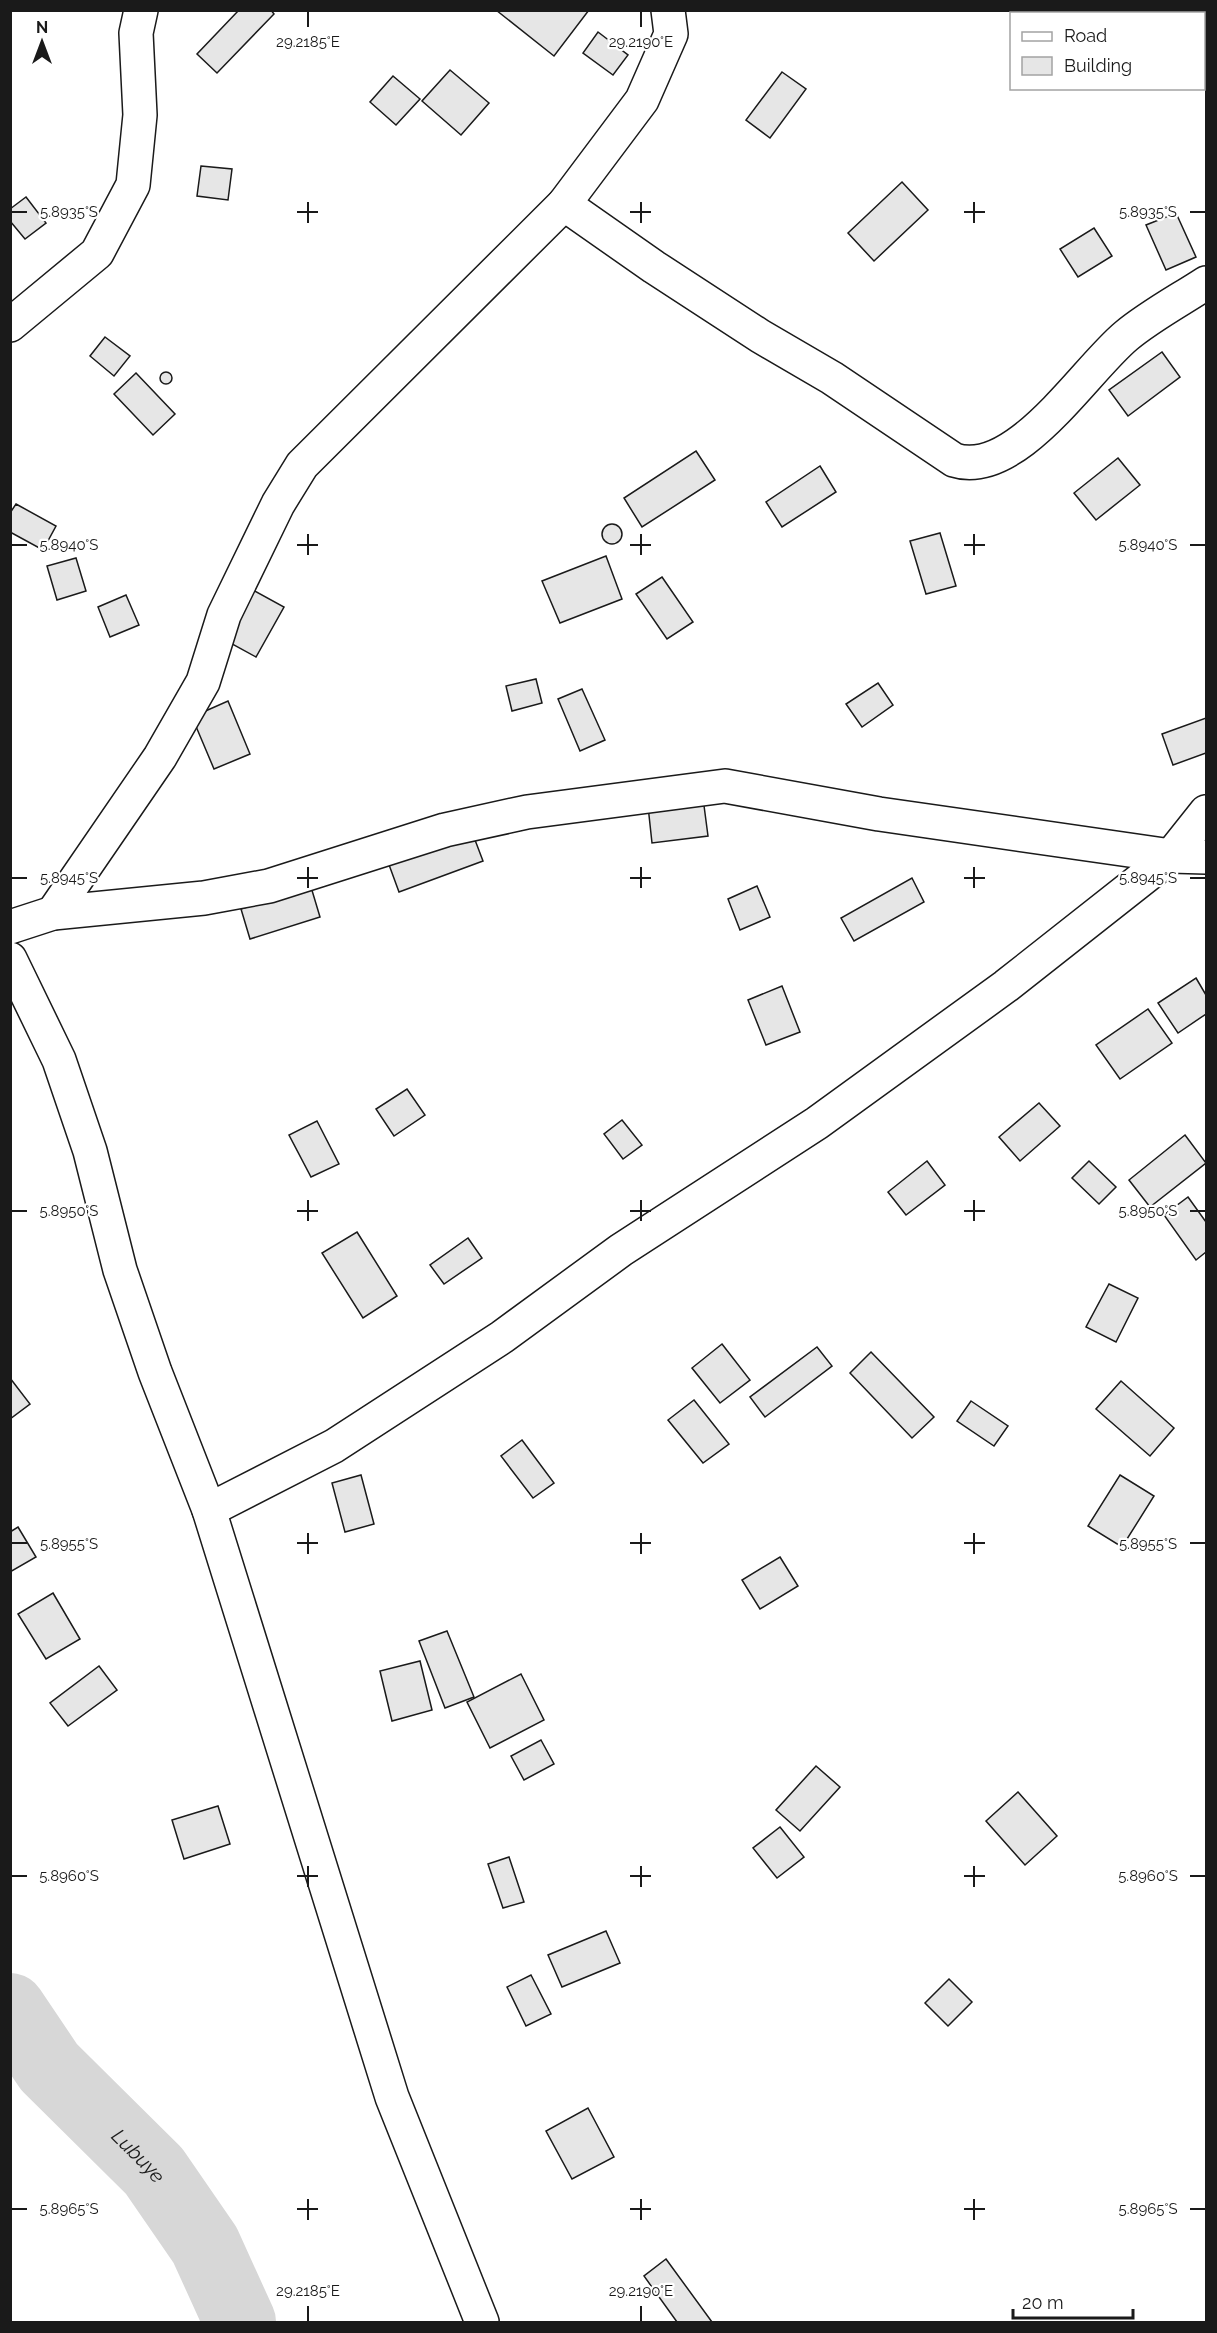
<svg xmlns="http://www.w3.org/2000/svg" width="1217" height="2333" viewBox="0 0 1217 2333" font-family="Raleway,sans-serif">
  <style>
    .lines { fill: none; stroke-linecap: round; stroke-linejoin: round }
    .river { stroke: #d7d7d7; stroke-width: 72 }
    .building { fill: #e6e6e6; stroke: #1a1a1a; stroke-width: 1.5 }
    .minor-casing { stroke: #1a1a1a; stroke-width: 36 }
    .minor { stroke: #fff; stroke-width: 33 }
    .ticks { fill: none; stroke: #1a1a1a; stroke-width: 2 }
    .labels { text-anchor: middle; stroke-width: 4.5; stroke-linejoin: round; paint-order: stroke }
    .water-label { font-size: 20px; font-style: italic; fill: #1a1a1a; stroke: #fff }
    .ticks-label { font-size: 15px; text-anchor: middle; fill: #1a1a1a; stroke: #fff; stroke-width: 4.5; stroke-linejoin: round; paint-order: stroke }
  </style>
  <rect width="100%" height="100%" fill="#fff"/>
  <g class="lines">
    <path class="river" id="s1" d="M10 2009 49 2067 154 2171 205 2245 240 2322"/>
  </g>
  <g class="building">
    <polygon points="239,10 271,10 274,14 217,73 197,54"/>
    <polygon points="496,10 589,10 554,56"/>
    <polygon points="1168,10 1206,10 1206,34 1204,36 1204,14 1171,14"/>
    <polygon points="598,32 628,55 613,75 583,53"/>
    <polygon points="450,70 489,103 461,135 422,101"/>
    <polygon points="782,72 806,89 770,138 746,120"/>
    <polygon points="393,76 420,99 396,125 370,102"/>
    <polygon points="201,166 232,169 228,200 197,196"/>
    <polygon points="902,182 928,210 874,261 848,233"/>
    <polygon points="26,197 46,223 25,239 10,221 10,209"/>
    <polygon points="1176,213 1196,257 1166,270 1146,225"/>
    <polygon points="1094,228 1112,256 1078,277 1060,249"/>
    <polygon points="105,337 130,356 114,376 90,356"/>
    <polygon points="1162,352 1180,377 1128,416 1109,390"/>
    <circle cx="166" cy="378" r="6"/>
    <polygon points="136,373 175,414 153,435 114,394"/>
    <polygon points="696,451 715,480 642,527 624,498"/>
    <polygon points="1118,458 1140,485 1096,520 1074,493"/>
    <polygon points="820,466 836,492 782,527 766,502"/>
    <polygon points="16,504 56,526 43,550 10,532 10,513"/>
    <circle cx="612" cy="534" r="10"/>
    <polygon points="940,533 956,586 926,594 910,541"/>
    <polygon points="606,556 622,599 560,623 542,581"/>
    <polygon points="76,558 86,591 57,600 47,566"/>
    <polygon points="662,577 693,622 667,639 636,594"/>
    <polygon points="251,589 284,607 256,657 223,639"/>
    <polygon points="126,595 139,625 110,637 98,607"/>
    <polygon points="536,679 542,703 512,711 506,686"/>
    <polygon points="878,683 893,705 862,727 846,704"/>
    <polygon points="582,689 605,740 580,751 558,699"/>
    <polygon points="228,701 250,754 214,769 192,717"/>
    <polygon points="1206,718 1206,753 1173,765 1162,734"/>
    <polygon points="703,798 708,836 652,843 648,806"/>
    <polygon points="472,832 483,861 399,892 388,862"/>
    <polygon points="912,878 924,902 854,941 841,918"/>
    <polygon points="757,886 770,917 740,930 728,899"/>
    <polygon points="311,887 320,917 250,939 241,909"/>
    <polygon points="1196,978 1206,995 1206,1014 1178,1033 1158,1003"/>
    <polygon points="782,986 800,1032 766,1045 748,1000"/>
    <polygon points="1148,1009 1172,1043 1120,1079 1096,1045"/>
    <polygon points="407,1089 425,1115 394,1136 376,1109"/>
    <polygon points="1039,1103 1060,1126 1020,1161 999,1137"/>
    <polygon points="622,1120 642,1145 623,1159 604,1134"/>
    <polygon points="317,1121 339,1164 311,1177 289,1135"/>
    <polygon points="1185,1135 1206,1163 1150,1207 1129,1180"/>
    <polygon points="927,1161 945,1185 906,1215 888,1192"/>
    <polygon points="1089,1161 1116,1187 1099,1204 1072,1178"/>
    <polygon points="1188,1197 1206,1222 1206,1252 1196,1260 1164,1215"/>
    <polygon points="357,1232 397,1296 363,1318 322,1253"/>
    <polygon points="468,1238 482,1258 444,1284 430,1265"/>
    <polygon points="1109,1284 1138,1298 1116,1342 1086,1327"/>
    <polygon points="722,1344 750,1380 720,1403 692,1368"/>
    <polygon points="817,1347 832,1366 765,1417 750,1397"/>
    <polygon points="871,1352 934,1417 912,1438 850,1373"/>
    <polygon points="10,1378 30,1404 10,1419"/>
    <polygon points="1121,1381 1174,1428 1150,1456 1096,1409"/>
    <polygon points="694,1400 729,1444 703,1463 668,1420"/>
    <polygon points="971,1401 1008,1426 994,1446 957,1421"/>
    <polygon points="522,1440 554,1483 533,1498 501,1456"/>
    <polygon points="361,1475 374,1524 345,1532 332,1483"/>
    <polygon points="1120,1475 1154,1496 1122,1547 1088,1526"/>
    <polygon points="18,1527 36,1557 10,1572 10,1532"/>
    <polygon points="780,1557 798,1586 760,1609 742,1580"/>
    <polygon points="53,1593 80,1639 46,1659 18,1614"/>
    <polygon points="447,1631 474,1697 445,1708 419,1641"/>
    <polygon points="420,1661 432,1710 392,1721 380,1671"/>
    <polygon points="99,1666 117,1690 68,1726 50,1703"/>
    <polygon points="521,1674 544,1720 490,1748 467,1702"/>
    <polygon points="541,1740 554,1764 524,1780 511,1756"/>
    <polygon points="816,1766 840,1787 800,1831 776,1810"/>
    <polygon points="1018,1792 1057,1836 1025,1865 986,1821"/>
    <polygon points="218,1806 230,1844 184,1859 172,1820"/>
    <polygon points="780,1827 804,1857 777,1878 753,1848"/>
    <polygon points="509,1857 524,1902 503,1908 488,1864"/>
    <polygon points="606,1931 620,1963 562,1987 548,1955"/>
    <polygon points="531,1975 551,2014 526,2026 507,1987"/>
    <polygon points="949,1979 972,2002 948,2026 925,2003"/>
    <polygon points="588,2108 614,2157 572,2179 546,2131"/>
    <polygon points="666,2259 712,2322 677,2322 644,2276"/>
  </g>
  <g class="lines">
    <g class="minor-casing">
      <g id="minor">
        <path d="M564 204 654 267 760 336 832 378 954 460C1016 480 1084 371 1126 336 1150 316 1180 300 1206 283"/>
        <polyline points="10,325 97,253 133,185 140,115 136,33 141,10"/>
        <polyline points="53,913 160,757 203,682 224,615 278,504 302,465 564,204 642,100 671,34 668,10"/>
        <polyline points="10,927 53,913 204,898 269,886 445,830 527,812 725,786 879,814 1171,856 1206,857"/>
        <polyline points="10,959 59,1060 90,1151 120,1270 155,1372 209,1510 392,2097 482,2322"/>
        <polyline points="209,1510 334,1446 502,1337 621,1250 817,1123 1006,986 1171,856 1206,812"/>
      </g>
    </g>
    <use href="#minor" class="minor"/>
  </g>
  <path class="ticks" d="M308 12V27M641 12V27M308 202V223M641 202V223M974 202V223M12 212H27M297 212H318M630 212H651M964 212H985M1190 212H1205M308 534V555M641 534V555M974 534V555M12 545H27M297 545H318M630 545H651M964 545H985M1190 545H1205M308 867V888M641 867V888M974 867V888M12 878H27M297 878H318M630 878H651M964 878H985M1190 878H1205M308 1200V1221M641 1200V1221M974 1200V1221M12 1211H27M297 1211H318M630 1211H651M964 1211H985M1190 1211H1205M308 1533V1554M641 1533V1554M974 1533V1554M12 1543H27M297 1543H318M630 1543H651M964 1543H985M1190 1543H1205M308 1866V1887M641 1866V1887M974 1866V1887M12 1876H27M297 1876H318M630 1876H651M964 1876H985M1190 1876H1205M308 2199V2220M641 2199V2220M974 2199V2220M12 2209H27M297 2209H318M630 2209H651M964 2209H985M1190 2209H1205M308 2306V2321M641 2306V2321"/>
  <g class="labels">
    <g class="water-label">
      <text dy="7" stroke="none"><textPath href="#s1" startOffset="196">Lubuye</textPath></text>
    </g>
  </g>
  <g class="ticks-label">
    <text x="308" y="47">29.2185°E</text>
    <text x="641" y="47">29.2190°E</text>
    <text x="69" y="217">5.8935°S</text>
    <text x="1148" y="217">5.8935°S</text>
    <text x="69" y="550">5.8940°S</text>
    <text x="1148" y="550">5.8940°S</text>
    <text x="69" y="883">5.8945°S</text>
    <text x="1148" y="883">5.8945°S</text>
    <text x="69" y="1216">5.8950°S</text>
    <text x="1148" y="1216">5.8950°S</text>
    <text x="69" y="1549">5.8955°S</text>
    <text x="1148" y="1549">5.8955°S</text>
    <text x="69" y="1881">5.8960°S</text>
    <text x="1148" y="1881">5.8960°S</text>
    <text x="69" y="2214">5.8965°S</text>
    <text x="1148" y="2214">5.8965°S</text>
    <text x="308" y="2296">29.2185°E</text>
    <text x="641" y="2296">29.2190°E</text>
  </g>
  <rect width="1217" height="2333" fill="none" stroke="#1a1a1a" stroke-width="24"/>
  <rect x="1010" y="12" width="195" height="78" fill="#ffffff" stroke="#a3a3a3" stroke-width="1.5"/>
  <rect x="1022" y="32" width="30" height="9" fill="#ffffff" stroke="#a3a3a3" stroke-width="1.5"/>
  <text x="1064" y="42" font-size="18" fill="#1a1a1a">Road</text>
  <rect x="1022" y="57" width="30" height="18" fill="#e6e6e6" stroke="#a3a3a3" stroke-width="1.5"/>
  <text x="1064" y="72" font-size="18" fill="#1a1a1a">Building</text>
  <g transform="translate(42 42)" stroke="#ffffff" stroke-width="4.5" paint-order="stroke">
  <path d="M0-4.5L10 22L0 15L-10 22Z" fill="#1a1a1a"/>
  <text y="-9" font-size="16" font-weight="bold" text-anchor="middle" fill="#1a1a1a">N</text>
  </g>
  <path d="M1013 2309v9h120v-9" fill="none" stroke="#1a1a1a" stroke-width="3"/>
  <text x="1022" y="2309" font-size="18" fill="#1a1a1a" stroke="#ffffff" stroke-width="4.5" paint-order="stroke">20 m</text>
</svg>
